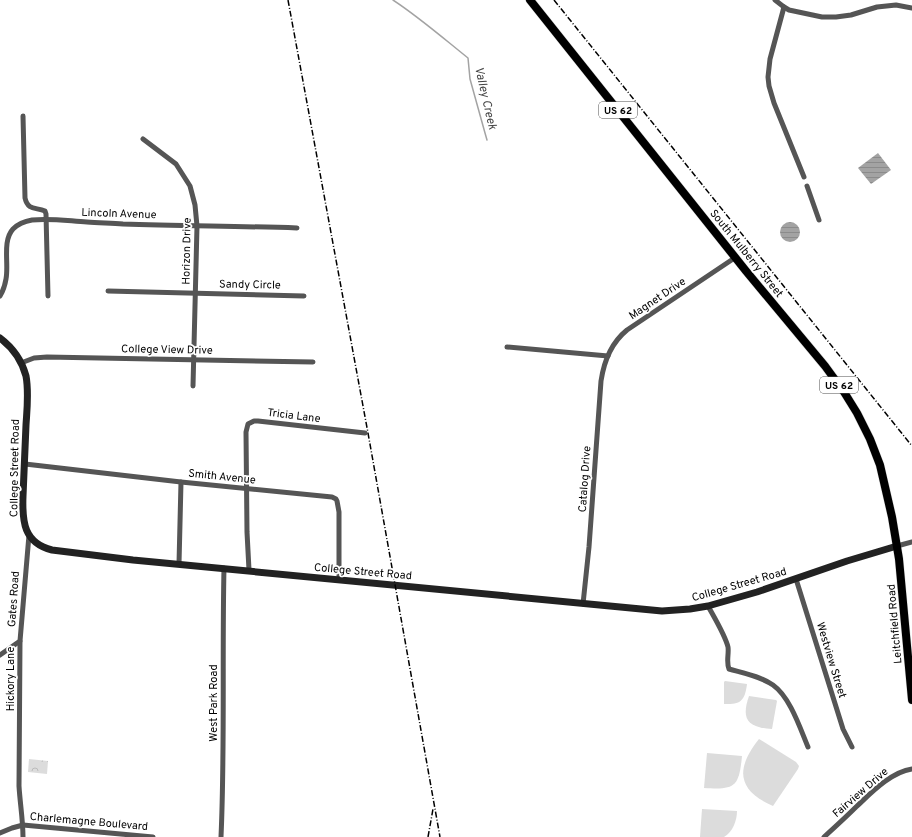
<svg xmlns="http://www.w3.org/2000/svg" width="912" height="837" viewBox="0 0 912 837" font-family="Overpass,sans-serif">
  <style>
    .forest { fill: url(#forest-crowns) }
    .pitch { fill: #dcdcdc }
    .water { fill: url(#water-rules) }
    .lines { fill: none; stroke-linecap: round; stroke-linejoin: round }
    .stream { stroke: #a3a3a3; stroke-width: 1.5 }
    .primary-casing { stroke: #dbdbdb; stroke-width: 9 }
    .street { stroke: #555; stroke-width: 5 }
    .secondary { stroke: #222; stroke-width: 7 }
    .primary { stroke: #000; stroke-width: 8 }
    .rail { stroke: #000; stroke-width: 1.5; stroke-dasharray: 6 2 1 2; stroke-linecap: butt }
    .labels { text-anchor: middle; stroke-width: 3.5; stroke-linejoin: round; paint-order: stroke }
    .shield { fill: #fff; stroke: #4c4c4c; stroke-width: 1 }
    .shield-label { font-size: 10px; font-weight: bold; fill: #000 }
    .street-label { font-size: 11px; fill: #000; stroke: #fff }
    .water-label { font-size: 12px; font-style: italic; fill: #444; stroke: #fff }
  </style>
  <defs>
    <pattern id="forest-crowns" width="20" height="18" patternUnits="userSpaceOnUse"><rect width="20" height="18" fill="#dcdcdc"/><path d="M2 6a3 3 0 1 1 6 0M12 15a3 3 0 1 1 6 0" fill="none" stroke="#bbb"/></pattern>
    <pattern id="water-rules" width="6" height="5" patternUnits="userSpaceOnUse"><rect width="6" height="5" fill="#a3a3a3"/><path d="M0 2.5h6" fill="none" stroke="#8b8b8b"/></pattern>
  </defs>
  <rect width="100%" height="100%" fill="#fff"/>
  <polygon class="forest" points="29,759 48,761 47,774 28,772"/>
  <g class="pitch">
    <path d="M725 681 747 684C745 700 741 705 724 704V682Z"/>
    <path d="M749 696 776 700 777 701 772 729C747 727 741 719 749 696Z"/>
    <path d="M759 739 796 762 799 766 798 769 773 806C736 790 736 768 759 739Z"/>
    <path d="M707 753 742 756C739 787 735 790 704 788Z"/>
    <path d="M702 809 737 811C737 820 733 832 724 837H700Z"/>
  </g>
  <g class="water">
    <polygon points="878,153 891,170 871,184 858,168"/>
    <circle cx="790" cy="232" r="10"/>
  </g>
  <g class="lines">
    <path class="stream" d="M393 0C419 17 443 38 468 58L470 79 485 133 487 140"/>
    <g class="primary-casing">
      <polyline id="primary" points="530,0 746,271 825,366 844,392 857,413 870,439 880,465 892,517 899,559 912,700"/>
    </g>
    <g class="street">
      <polyline points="775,0 784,7 770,59 768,77 769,86 774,103 804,177"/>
      <polyline points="784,7 789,10 822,17 836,17 851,15 877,7 896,5 912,8"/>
      <path d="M23 116 25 198C28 211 36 207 45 211L46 214 48 296"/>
      <polyline points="143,139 176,164 190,186 195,205 197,226 193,386"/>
      <polyline points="807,186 819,220"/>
      <polyline points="108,291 304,296"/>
      <path d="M0 296C3 291 5 285 6 279 9 264 2 241 13 229 18 224 26 221 32 220 50 218 69 221 87 222 99 223 111 223 123 224 181 226 239 226 297 228"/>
      <polyline points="507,347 608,356"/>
      <polyline points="21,363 34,358 47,357 313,362"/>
      <polyline points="25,464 181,482 332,497 336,499 337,501 339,512 339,580"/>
      <polyline points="897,546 912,542"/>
      <polyline points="179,564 181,482"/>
      <polyline points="249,570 247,532 246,432 248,424 254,421 258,421 365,433"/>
      <polyline points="796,579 843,729 852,747"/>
      <path d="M583 604 589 547 601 381C604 361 611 343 627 330L736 257"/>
      <path d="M708 606C714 617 725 635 728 647 729 654 726 662 729 669 743 673 760 676 773 685 790 697 800 728 808 747"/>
      <path d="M20 641 19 786C20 803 23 820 23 837"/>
      <polyline points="0,655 20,641 29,535"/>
      <polyline points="0,833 12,828 23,825 153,837"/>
      <path d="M221 837C225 748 222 658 224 568"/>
      <path d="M824 837C835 827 846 817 856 807 871 793 891 772 912 769"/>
    </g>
    <path class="secondary" d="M0 338C12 347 22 361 26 376 29 392 27 409 26 425 25 449 24 473 23 496 22 522 24 543 52 550L133 560 662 611 690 609 708 606 757 592 847 561 897 546"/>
    <use href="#primary" class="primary"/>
    <g class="rail">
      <polyline points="288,0 368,433 440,837"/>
      <polyline points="554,0 912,446"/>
      <polyline points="428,837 433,809"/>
    </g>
  </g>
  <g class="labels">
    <g class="shield">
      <rect x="599" y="102" width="38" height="16" rx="3"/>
      <rect x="820" y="377" width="38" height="16" rx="3"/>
    </g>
    <g class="shield-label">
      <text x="618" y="114">US 62</text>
      <text x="839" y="389">US 62</text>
    </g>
    <g class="street-label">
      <text transform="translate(119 213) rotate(2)" y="4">Lincoln Avenue</text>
      <text transform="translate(186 251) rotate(-89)" y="4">Horizon Drive</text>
      <text transform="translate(747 253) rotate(51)" y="4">South Mulberry Street</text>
      <text transform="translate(250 284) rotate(1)" y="4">Sandy Circle</text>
      <text transform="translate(657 298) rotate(-34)" y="4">Magnet Drive</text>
      <text transform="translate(167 349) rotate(1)" y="4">College View Drive</text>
      <text transform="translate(294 415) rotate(7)" y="4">Tricia Lane</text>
      <text transform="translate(14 468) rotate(-89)" y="4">College Street Road</text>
      <text transform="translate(222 476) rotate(6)" y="4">Smith Avenue</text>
      <text transform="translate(584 479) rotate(-86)" y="4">Catalog Drive</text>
      <text transform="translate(363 571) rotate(5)" y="4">College Street Road</text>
      <text transform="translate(739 584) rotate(-16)" y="4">College Street Road</text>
      <text transform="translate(13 599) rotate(-86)" y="4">Gates Road</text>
      <text transform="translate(894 624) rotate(-95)" y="4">Leitchfield Road</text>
      <text transform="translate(832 660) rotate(73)" y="4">Westview Street</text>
      <text transform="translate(10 679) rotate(-90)" y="4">Hickory Lane</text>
      <text transform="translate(213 703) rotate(-90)" y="4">West Park Road</text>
      <text transform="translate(860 792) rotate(-41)" y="4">Fairview Drive</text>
      <text transform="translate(89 821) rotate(5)" y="4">Charlemagne Boulevard</text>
    </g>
    <g class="water-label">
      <text transform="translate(486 98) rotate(77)" y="4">Valley Creek</text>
    </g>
  </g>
</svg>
